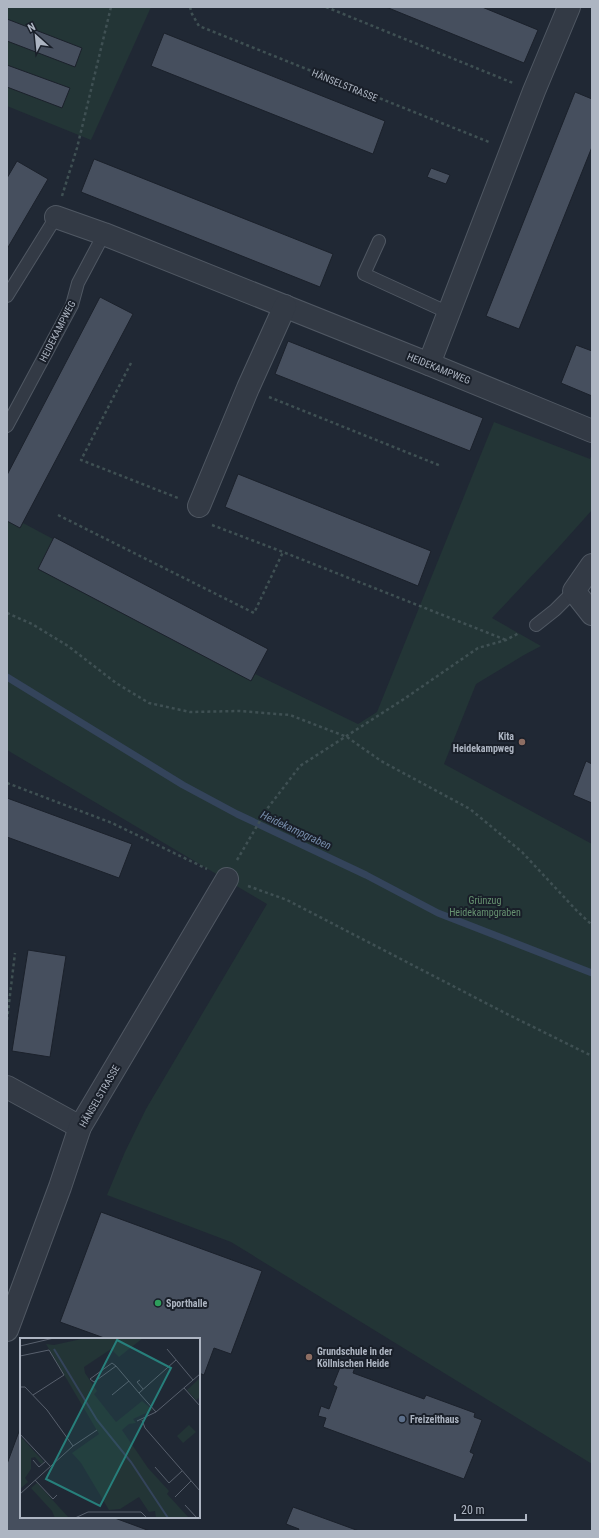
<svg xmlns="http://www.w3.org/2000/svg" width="599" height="1538" viewBox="0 0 599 1538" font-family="'Roboto Condensed',sans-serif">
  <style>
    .green { fill: #233536 }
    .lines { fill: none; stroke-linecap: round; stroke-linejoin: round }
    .stream { stroke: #34445b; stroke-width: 7 }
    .building { fill: #464f5e; stroke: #1b212b }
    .lane-casing { stroke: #505863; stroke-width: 14 }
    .street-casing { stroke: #505863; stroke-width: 24 }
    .path { stroke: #3f5053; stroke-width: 2.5; stroke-dasharray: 3 3; stroke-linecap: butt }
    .lane { stroke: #333a45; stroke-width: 12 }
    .street { stroke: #333a45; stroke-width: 22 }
    .education-dot { fill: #8d6e63; stroke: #191f29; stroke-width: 1.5 }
    .leisure-dot { fill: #2e9e5b; stroke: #191f29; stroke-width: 1.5 }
    .service-dot { fill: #5c6f8a; stroke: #191f29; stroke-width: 1.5 }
    .labels { text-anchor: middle; stroke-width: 4; stroke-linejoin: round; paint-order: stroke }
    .street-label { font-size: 10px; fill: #adb5c2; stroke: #191f29 }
    .poi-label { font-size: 10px; font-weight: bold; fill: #adb5c2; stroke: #191f29; text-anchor: start }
    .park-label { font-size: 10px; fill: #669170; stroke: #191f29 }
    .water-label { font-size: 11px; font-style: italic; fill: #768caa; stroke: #191f29 }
    .inset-river { fill: none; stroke: #34445b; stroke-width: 2 }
    .inset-road { fill: none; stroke: #58606d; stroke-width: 1 }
    .view { fill: #277f7b; fill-opacity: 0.15; stroke: #277f7b; stroke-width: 2 }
    .inset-edge { fill: none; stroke: #adb5c2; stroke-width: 2 }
  </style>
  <rect width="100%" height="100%" fill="#202834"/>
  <g class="green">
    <polygon points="7,7 151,7 91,140 7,106"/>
    <polygon points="494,422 590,459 592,454 592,510 558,548 492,618 541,646 524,655 476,684 444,764 592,844 592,1464 231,1242 107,1195 125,1152 146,1109 267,904 7,750 7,521 23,523 53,539 38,569 251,681 255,674 358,724 377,712"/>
  </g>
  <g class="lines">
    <polyline class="stream" points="7,677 183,785 237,814 366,875 438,913 592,973"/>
  </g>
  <g class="building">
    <polygon points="386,7 482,7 538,30 524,63"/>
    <polygon points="7,19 82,48 75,67 7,41"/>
    <polygon points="164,33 385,121 373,154 151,66"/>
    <polygon points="7,65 70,88 62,108 7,87"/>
    <polygon points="575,92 592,99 592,147 519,329 486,316"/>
    <polygon points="94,159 333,254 320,287 81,192"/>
    <polygon points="17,161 48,179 7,249 7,178"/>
    <polygon points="431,168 450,175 446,184 427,177"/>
    <polygon points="100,297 133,314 20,528 7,521 7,475"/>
    <polygon points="288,341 483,418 470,451 275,374"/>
    <polygon points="576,345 592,351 592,396 561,383"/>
    <polygon points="238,474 431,551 418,586 225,507"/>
    <polygon points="54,537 268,649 251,681 38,569"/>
    <polygon points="586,761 592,764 592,803 573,795"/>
    <polygon points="7,798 132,844 119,878 7,837"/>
    <polygon points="28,950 66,956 50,1057 12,1051"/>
    <polygon points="101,1212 262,1271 231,1354 214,1348 204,1375 199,1373 199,1339 107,1339 60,1322"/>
    <polygon points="343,1360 356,1364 353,1373 424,1399 426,1395 475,1413 474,1417 482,1420 470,1452 474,1454 464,1479 323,1427 326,1418 318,1416 321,1406 329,1409 337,1387 333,1385"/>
    <polygon points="21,1426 21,1517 112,1517 150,1531 7,1531 7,1464"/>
    <polygon points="293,1507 359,1531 298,1531 299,1529 286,1524"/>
  </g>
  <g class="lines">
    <g class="lane-casing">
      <g id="lane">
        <polyline points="379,241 364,274 449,313"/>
        <polyline points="7,296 56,217"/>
        <polyline points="7,426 72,305 78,283 104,234"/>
        <polyline points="536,625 555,610 574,591"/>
      </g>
    </g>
    <g class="street-casing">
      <g id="street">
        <polyline points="56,217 104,234 429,364 592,431"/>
        <polyline points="429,364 534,91 569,7"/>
        <polyline points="199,506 248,388 285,306"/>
        <polyline points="592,565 574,591 592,614"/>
        <polyline points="7,1087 80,1127"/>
        <polyline points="7,1330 60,1187 80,1127 227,879"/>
      </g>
    </g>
    <g class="path">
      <polyline points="190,7 192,14 199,26 489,142"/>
      <polyline points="326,7 513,83"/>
      <polyline points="62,196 77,148 111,7"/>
      <polyline points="131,363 81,460 178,498"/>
      <polyline points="269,397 441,466"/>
      <polyline points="58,515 254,613 283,552"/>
      <polyline points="212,525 283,552 506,640"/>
      <polyline points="7,613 32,624 68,646 116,683 149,703 190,712 239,711 290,715 347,737 381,761 470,809 522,852 577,911 592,925"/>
      <polyline points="7,783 112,823 207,869"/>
      <polyline points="237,860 267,809 300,766 404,699 478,648 506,640 519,633"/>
      <polyline points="248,886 287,900 505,1013 592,1056"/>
      <polyline points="7,1020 15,953"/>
    </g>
    <use href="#lane" class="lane"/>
    <use href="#street" class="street"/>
  </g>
  <g class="education-dot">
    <circle cx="522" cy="742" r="4"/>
    <circle cx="309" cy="1357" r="4"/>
  </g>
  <circle class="leisure-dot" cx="158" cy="1303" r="4"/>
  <circle class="service-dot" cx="402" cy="1419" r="4"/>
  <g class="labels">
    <g class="street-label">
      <text transform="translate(345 85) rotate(22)" y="4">HÄNSELSTRASSE</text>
      <text transform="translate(57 331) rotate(-63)" y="4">HEIDEKAMPWEG</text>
      <text transform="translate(439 368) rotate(22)" y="4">HEIDEKAMPWEG</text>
      <text transform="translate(99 1096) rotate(-60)" y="4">HÄNSELSTRASSE</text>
    </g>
    <g class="poi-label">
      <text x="514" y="740" text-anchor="end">Kita<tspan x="514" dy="12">Heidekampweg</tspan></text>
      <text x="166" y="1307">Sporthalle</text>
      <text x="317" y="1355">Grundschule in der<tspan x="317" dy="12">Köllnischen Heide</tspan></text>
      <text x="410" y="1423">Freizeithaus</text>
    </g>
    <g class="park-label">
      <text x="485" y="904">Grünzug<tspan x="485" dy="12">Heidekampgraben</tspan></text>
    </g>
    <g class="water-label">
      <text transform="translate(296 830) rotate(25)" y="4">Heidekampgraben</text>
    </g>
  </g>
  <g transform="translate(20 1338)">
    <rect width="180" height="180" fill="#202834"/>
    <path d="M66 0H123L99 19 91 11 64 29 65 35 77 53 74 56 96 84 122 63 133 72 113 81 116 85 109 86 102 92 128 130 149 153 147 156 169 180H136L135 173 129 174 119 159 100 171 89 172 61 125 52 115 79 96 26 6 34 7ZM180 40V59L176 62 167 52ZM169 87 176 94 163 105 157 98ZM0 98 24 124 21 126 15 119 11 120V131L5 140 8 144 0 151ZM17 145 49 180H35L32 173 11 150Z" fill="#233536"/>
    <path class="inset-river" d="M34 11 77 82 111 124 148 180"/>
    <path class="inset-road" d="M0 8 34 0M147 11 173 42M0 18 29 12 44 37 13 57M96 28 74 44 70 41 92 25 96 28 119 55 136 74M120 42 117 44 123 51M0 49H5L27 72 53 108M164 50 180 68M119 55 156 22M92 57 109 43M122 82 125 90 180 153M117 83 136 74 180 36M0 96 30 128M13 122 19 129 26 123M135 129 149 145 162 133M15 142 33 161 37 157M0 156 53 108 77 92M155 159 171 143M165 167 177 180M55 180 68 174H121L127 180"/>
    <path class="view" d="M97 2 151 30 80 168 26 141Z"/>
    <rect width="180" height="180" class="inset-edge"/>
  </g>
  <rect width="599" height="1538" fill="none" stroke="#adb5c2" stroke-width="16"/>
  <g transform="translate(36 36) rotate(333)" stroke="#191f29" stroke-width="3" paint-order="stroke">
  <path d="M0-3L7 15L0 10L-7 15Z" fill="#adb5c2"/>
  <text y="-6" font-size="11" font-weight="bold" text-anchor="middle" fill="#adb5c2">N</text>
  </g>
  <path d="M455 1514v6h71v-6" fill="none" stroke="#adb5c2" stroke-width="2"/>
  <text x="461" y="1514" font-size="12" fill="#adb5c2" stroke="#191f29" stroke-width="3" paint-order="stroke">20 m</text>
</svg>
